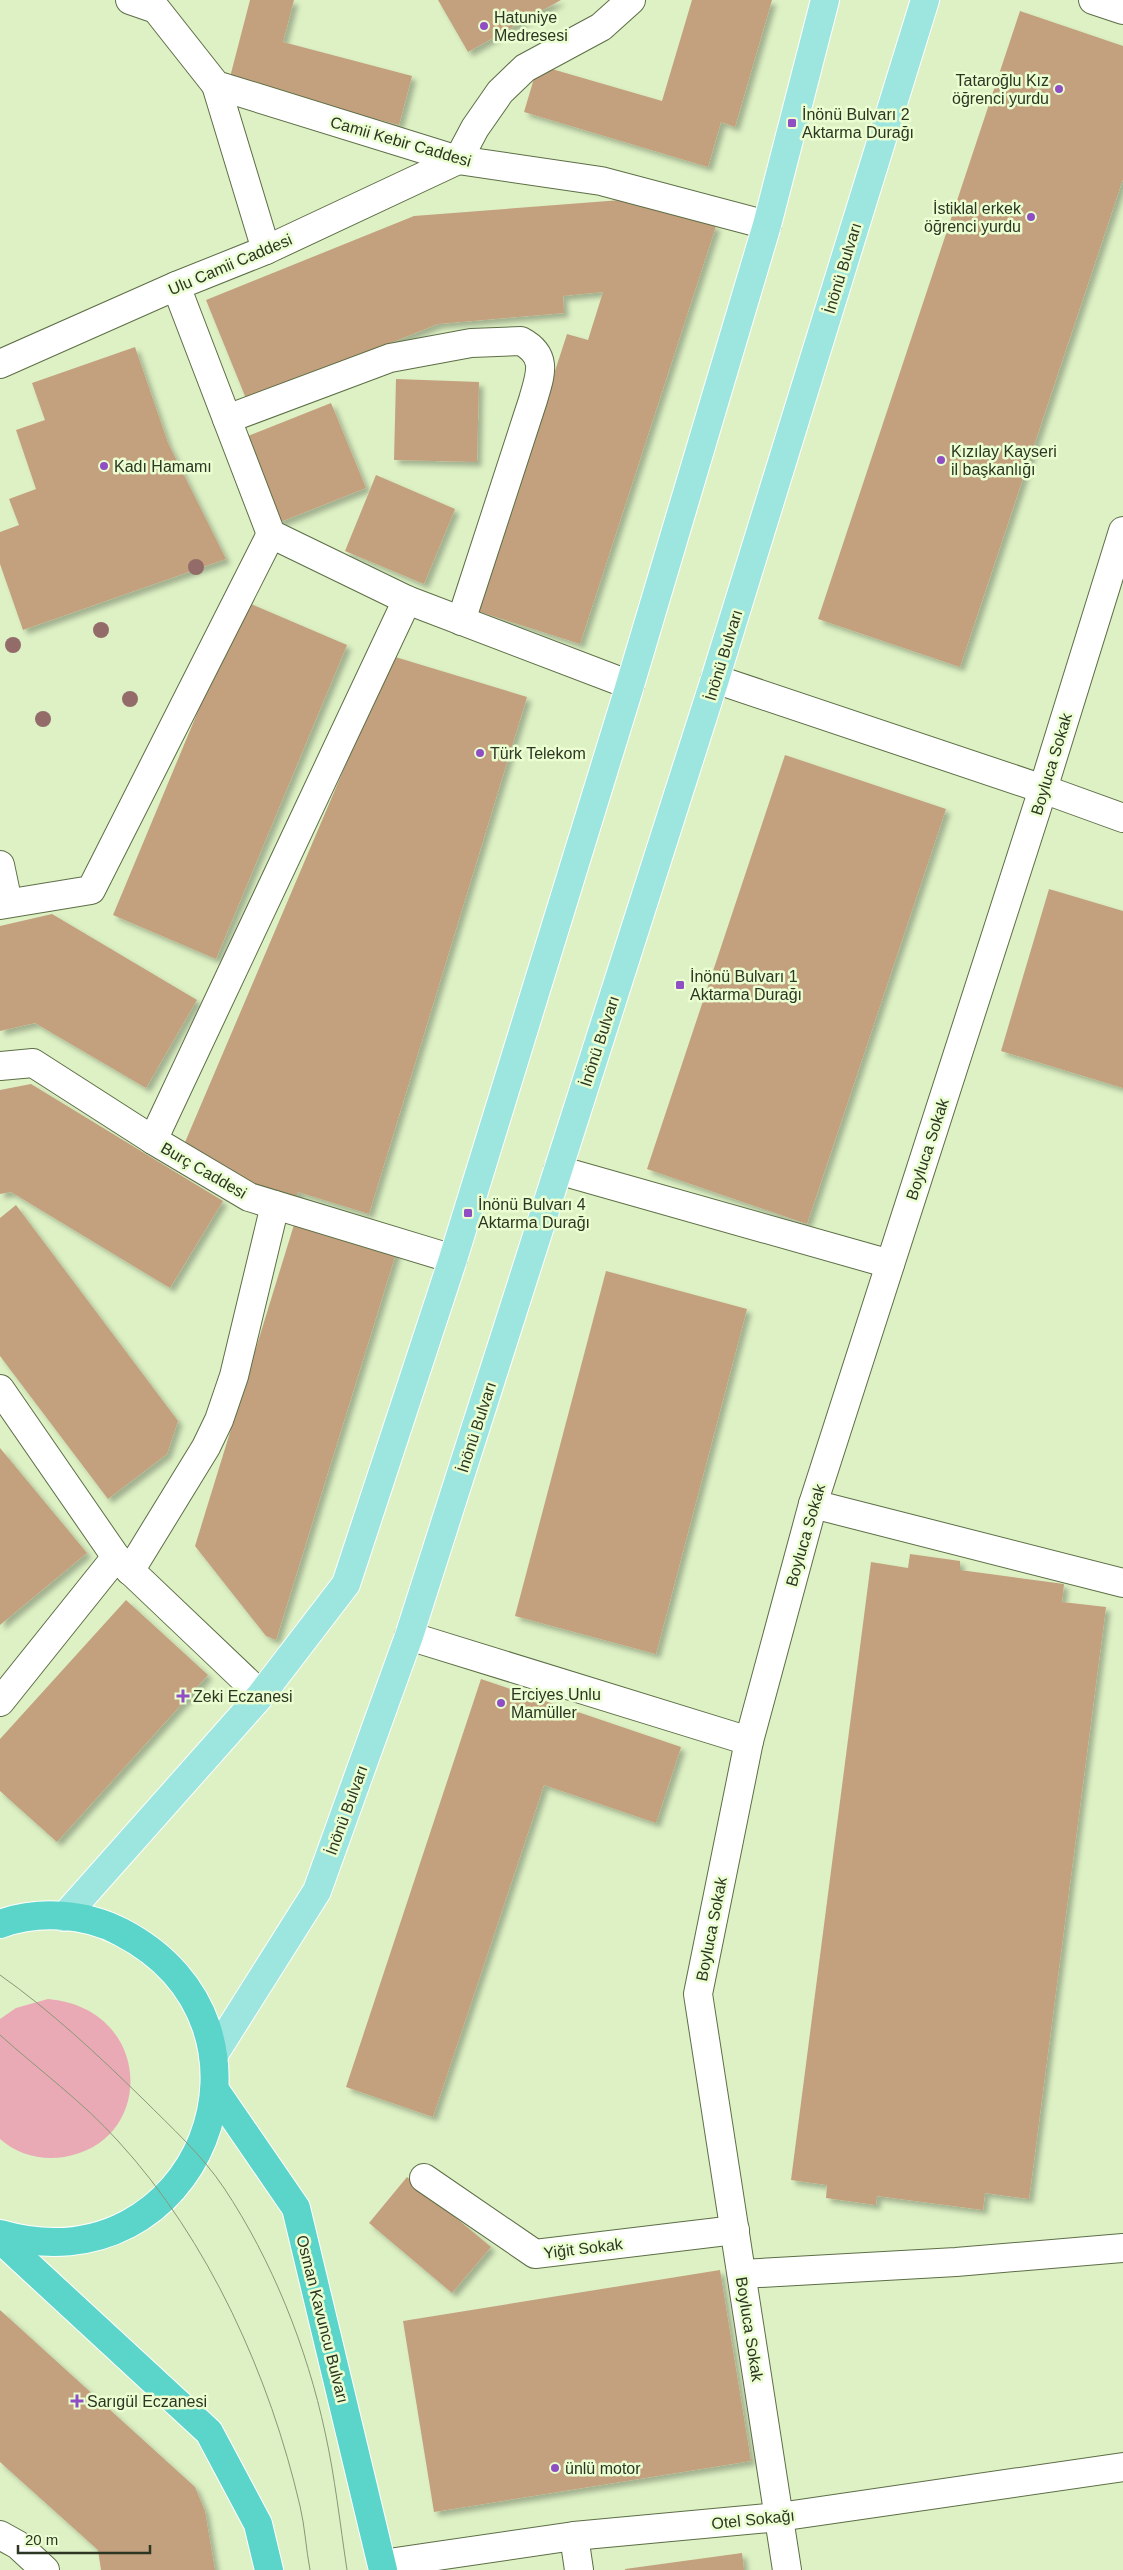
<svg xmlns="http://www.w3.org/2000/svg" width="1123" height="2570" viewBox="0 0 1123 2570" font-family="Helvetica,sans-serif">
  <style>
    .green { fill: #e9aab5 }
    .building { fill: #c4a17e; filter: url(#shadow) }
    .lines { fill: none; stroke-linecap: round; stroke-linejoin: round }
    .minor-casing { stroke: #5d6e46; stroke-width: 30 }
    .major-casing { stroke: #fff; stroke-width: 30 }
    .highway-casing { stroke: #fff; stroke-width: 30 }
    .minor { stroke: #fff; stroke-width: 28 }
    .major { stroke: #9de6df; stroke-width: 28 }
    .highway { stroke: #5bd5ca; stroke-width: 28 }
    .tram { stroke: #899877; stroke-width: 1 }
    .tree { fill: #936c6a }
    .poi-dot { fill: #8f4ec3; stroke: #eafed1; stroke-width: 2 }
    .labels { text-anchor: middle; stroke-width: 5; stroke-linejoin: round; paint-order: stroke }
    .poi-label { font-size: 16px; fill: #2d3523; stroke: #eafed1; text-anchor: start }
    .street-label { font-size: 16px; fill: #2d3523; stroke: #eafed1 }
  </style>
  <defs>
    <filter id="shadow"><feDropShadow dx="4.5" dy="4.5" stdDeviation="2.5" flood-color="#0004"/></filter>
  </defs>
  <rect width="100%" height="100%" fill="#ddf1c4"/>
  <path class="green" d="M48 1999C153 2008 157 2142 64 2157 41 2161 17 2154 0 2139V2019L16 2008Z"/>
  <g class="building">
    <polygon points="250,0 294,0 283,42 412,76 399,125 229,81"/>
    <polygon points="438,0 561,0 468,52"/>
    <polygon points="692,0 772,0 735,127 721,122 708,167 524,112 538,65 662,101"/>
    <polygon points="1020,11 1123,46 1123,179 960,667 818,619"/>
    <polygon points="634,199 716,226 580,644 477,611 567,334 588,340 603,292 563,296 564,313 438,324 247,401 206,300 414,216"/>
    <polygon points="135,347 168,443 226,559 23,630 0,564 0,532 19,525 9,499 36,489 16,430 45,420 32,383"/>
    <polygon points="396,379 479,382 477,462 394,460"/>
    <polygon points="331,403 366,488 278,523 243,438"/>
    <polygon points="376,475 455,509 424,584 345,551"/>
    <polygon points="244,601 347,645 216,959 113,915"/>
    <polygon points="392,656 527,697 369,1214 298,1192 294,1205 180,1154"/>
    <polygon points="785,755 946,809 807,1224 647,1169"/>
    <polygon points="1049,889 1123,911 1123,1088 1001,1051"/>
    <polygon points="52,914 197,1000 146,1088 35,1023 0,1031 0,926"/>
    <polygon points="31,1084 223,1201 170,1288 11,1192 0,1194 0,1090"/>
    <polygon points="16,1205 178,1421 167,1454 108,1499 0,1356 0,1218"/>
    <polygon points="297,1215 398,1247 276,1640 266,1636 195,1546"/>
    <polygon points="606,1271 747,1309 656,1654 515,1616"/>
    <polygon points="0,1448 87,1553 0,1625"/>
    <polygon points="910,1554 960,1561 960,1570 1064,1584 1062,1602 1106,1607 1029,2199 985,2193 983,2210 877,2196 876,2205 826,2198 827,2185 791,2180 871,1562 908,1568"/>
    <polygon points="126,1600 208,1675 57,1842 0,1791 0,1739"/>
    <polygon points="481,1679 681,1747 656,1823 544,1785 433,2117 346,2087"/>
    <polygon points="407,2177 491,2247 452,2293 369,2223"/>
    <polygon points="720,2270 751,2461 434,2512 403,2321"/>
    <polygon points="0,2310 195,2487 205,2511 215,2570 101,2570 98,2550 0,2462"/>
    <polygon points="742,2553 744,2570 625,2570 625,2569"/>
  </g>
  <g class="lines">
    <g class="minor-casing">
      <g id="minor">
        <polyline points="130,0 156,9 216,85 458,160 601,181 767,225"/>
        <polyline points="1093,0 1123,10"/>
        <polyline points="216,85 266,250"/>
        <polyline points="176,286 271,534 407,600 630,685"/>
        <polyline points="0,364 176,286 266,250 458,160 475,128 500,92 525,68 601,27 631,0"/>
        <path d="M227 419 390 358 471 343 521 341C549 356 540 375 533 400L461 621"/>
        <polyline points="715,679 1043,789 1123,818"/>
        <polyline points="0,865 8,903"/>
        <polyline points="0,905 91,890 271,534"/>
        <polyline points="0,1066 33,1063 153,1140 249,1197 453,1259"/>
        <polyline points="153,1140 407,600"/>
        <polyline points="558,1170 890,1264"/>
        <polyline points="0,1389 116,1557 261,1695"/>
        <polyline points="813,1504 1123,1583"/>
        <polyline points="130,1571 206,1447 219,1420 234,1376 275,1205"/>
        <polyline points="409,1636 749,1741"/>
        <polyline points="0,1702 116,1557"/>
        <polyline points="424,2178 535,2254 735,2230"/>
        <polyline points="742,2274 956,2262 1123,2248"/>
        <polyline points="0,2535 18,2545 45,2570"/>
        <polyline points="574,2536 579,2570"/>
        <polyline points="382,2564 574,2536 779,2517 1123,2467"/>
        <polyline points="787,2570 698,1994 749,1741 813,1504 1043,789 1123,531"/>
      </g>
    </g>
    <g class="major-casing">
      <g id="major">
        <polyline points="64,1917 261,1695 346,1584 453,1259 630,685 767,225 825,0"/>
        <polyline points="213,2056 317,1891 409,1636 715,679 925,0"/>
      </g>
    </g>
    <g class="highway-casing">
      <g id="highway">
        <path d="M0 1924C38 1910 85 1913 121 1932 302 2026 198 2291 0 2234"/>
        <polyline points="215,2090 296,2208 383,2570"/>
        <polyline points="0,2239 209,2432 258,2524 269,2570"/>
      </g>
    </g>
    <use href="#minor" class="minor"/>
    <use href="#major" class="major"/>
    <use href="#highway" class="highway"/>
    <g class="tram">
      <path d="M0 1975C51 2011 98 2055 143 2099 171 2127 202 2155 224 2188 272 2260 307 2348 325 2432 335 2477 340 2524 347 2570"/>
      <path d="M0 2035C39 2070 83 2102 118 2141 209 2240 270 2377 300 2506 305 2527 306 2549 310 2570"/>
    </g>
  </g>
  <g class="tree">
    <circle cx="196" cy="567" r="8"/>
    <circle cx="101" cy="630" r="8"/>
    <circle cx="13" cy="645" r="8"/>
    <circle cx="130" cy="699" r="8"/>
    <circle cx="43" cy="719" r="8"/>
  </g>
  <g class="poi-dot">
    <circle cx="484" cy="26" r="5"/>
    <circle cx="1059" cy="89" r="5"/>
    <rect x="787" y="118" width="10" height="10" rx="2.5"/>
    <circle cx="1031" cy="217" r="5"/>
    <circle cx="941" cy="460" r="5"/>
    <circle cx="104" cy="466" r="5"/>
    <circle cx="480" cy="753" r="5"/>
    <rect x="675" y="980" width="10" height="10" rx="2.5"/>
    <rect x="463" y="1208" width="10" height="10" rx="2.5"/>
    <path d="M180.5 1688.5h5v5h5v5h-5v5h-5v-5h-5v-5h5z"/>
    <circle cx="501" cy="1703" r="5"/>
    <path d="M74.5 2393.5h5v5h5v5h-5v5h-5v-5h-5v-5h5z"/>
    <circle cx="555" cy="2468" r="5"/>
  </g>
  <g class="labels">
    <g class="poi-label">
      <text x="494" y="23">Hatuniye<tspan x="494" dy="18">Medresesi</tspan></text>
      <text x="1049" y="86" text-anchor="end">Tataroğlu Kız<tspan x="1049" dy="18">öğrenci yurdu</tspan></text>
      <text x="802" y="120">İnönü Bulvarı 2<tspan x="802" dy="18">Aktarma Durağı</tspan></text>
      <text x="1021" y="214" text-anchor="end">İstiklal erkek<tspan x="1021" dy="18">öğrenci yurdu</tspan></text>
      <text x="951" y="457">Kızılay Kayseri<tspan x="951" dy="18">il başkanlığı</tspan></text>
      <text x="114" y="472">Kadı Hamamı</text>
      <text x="490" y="759">Türk Telekom</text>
      <text x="690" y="982">İnönü Bulvarı 1<tspan x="690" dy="18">Aktarma Durağı</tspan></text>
      <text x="478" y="1210">İnönü Bulvarı 4<tspan x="478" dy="18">Aktarma Durağı</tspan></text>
      <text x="511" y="1700">Erciyes Unlu<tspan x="511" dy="18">Mamüller</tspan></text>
      <text x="193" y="1702">Zeki Eczanesi</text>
      <text x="87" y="2407">Sarıgül Eczanesi</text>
      <text x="565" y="2474">ünlü motor</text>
    </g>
    <g class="street-label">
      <text transform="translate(401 141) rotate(16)" y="6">Camii Kebir Caddesi</text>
      <text transform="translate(230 264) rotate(-23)" y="6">Ulu Camii Caddesi</text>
      <text transform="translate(842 268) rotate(-73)" y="6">İnönü Bulvarı</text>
      <text transform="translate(723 655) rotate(-73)" y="6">İnönü Bulvarı</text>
      <text transform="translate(1051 764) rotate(-73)" y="6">Boyluca Sokak</text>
      <text transform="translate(599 1041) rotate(-72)" y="6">İnönü Bulvarı</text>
      <text transform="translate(927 1149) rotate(-72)" y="6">Boyluca Sokak</text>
      <text transform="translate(204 1170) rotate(30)" y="6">Burç Caddesi</text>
      <text transform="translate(476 1427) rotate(-72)" y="6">İnönü Bulvarı</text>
      <text transform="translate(805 1535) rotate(-74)" y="6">Boyluca Sokak</text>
      <text transform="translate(346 1810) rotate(-70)" y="6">İnönü Bulvarı</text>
      <text transform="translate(711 1929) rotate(-79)" y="6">Boyluca Sokak</text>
      <text transform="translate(583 2248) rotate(-7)" y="6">Yiğit Sokak</text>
      <text transform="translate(323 2319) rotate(76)" y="6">Osman Kavuncu Bulvarı</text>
      <text transform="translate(750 2329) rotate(81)" y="6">Boyluca Sokak</text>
      <text transform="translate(753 2519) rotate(-6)" y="6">Otel Sokağı</text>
    </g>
  </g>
  <path d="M18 2545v8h132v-8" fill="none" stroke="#2d3523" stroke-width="2.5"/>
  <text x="25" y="2545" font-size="15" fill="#2d3523" stroke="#eafed1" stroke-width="4" paint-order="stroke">20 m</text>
</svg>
